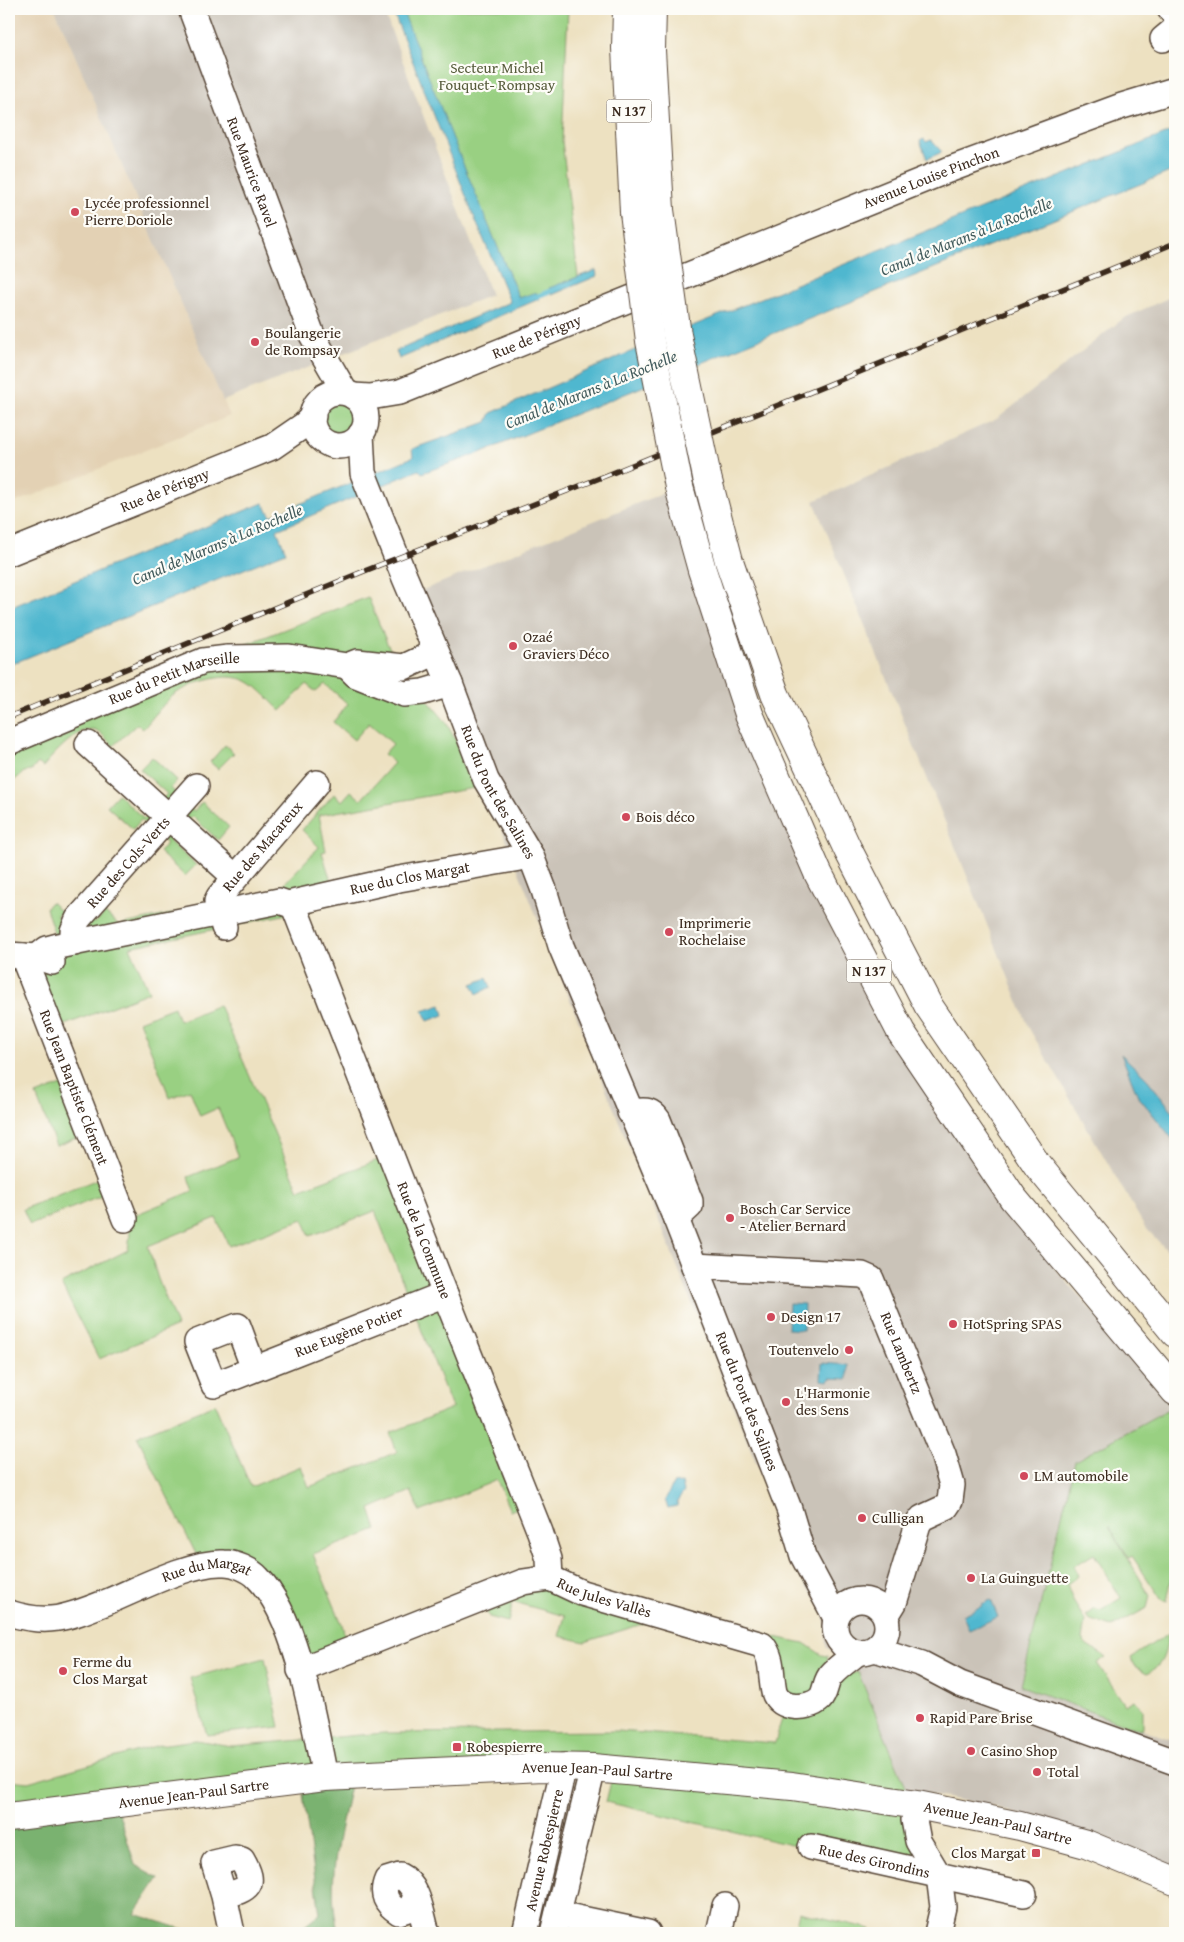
<svg xmlns="http://www.w3.org/2000/svg" width="1184" height="1942" viewBox="0 0 1184 1942" font-family="'Gentium Book Plus',serif">
  <style>
    .built { fill: #e3d1b4 }
    .industrial { fill: #cac3b8 }
    .green { fill: #99d082; stroke: #6a7d50 }
    .forest { fill: #7ab270; stroke: #5a6e47 }
    .water { fill: #50b7cf; stroke: #467076 }
    .lines { fill: none; stroke-linecap: round; stroke-linejoin: round }
    .stream { stroke: #50b7cf; stroke-width: 5 }
    .minor-casing { stroke: #564536; stroke-width: 28 }
    .major-casing { stroke: #564536; stroke-width: 30 }
    .highway-casing { stroke: #564536; stroke-width: 30 }
    .minor { stroke: #fff; stroke-width: 25 }
    .major { stroke: #fff; stroke-width: 28 }
    .highway { stroke: #fff; stroke-width: 28 }
    .rail-casing { stroke: #3b2a1e; stroke-width: 5.5 }
    .rail { stroke: #fdfcf7; stroke-width: 4; stroke-dasharray: 11; stroke-linecap: butt }
    .highway-bridge-casing { stroke: #564536; stroke-width: 30; stroke-linecap: butt }
    .highway-bridge { stroke: #fff; stroke-width: 28 }
    .poi-dot { fill: #d1495b; stroke: #fdfcf7; stroke-width: 2 }
    .labels { text-anchor: middle; stroke-width: 4.5; stroke-linejoin: round; paint-order: stroke }
    .shield { fill: #fdfcf7; stroke: #75695f; stroke-width: 1 }
    .shield-label { font-size: 14px; font-weight: bold; fill: #3b2a1e }
    .park-label { font-size: 15px; fill: #575c3c; stroke: #fdfcf7 }
    .street-label { font-size: 15px; fill: #3b2a1e; stroke: #fdfcf7 }
    .poi-label { font-size: 15px; fill: #3b2a1e; stroke: #fdfcf7; text-anchor: start }
    .water-label { font-size: 16px; font-style: italic; fill: #425b5c; stroke: #fdfcf7 }
  </style>
  <rect width="100%" height="100%" fill="#fdfcf7"/>
  <filter id="ink" filterUnits="userSpaceOnUse"><feTurbulence type="fractalNoise" baseFrequency=".02" numOctaves="2"/><feDisplacementMap in="SourceGraphic" scale="10" xChannelSelector="R" yChannelSelector="G"/><feConvolveMatrix kernelMatrix="1 2 1 2 8 2 1 2 1" color-interpolation-filters="sRGB"/></filter>
  <filter id="wash" filterUnits="userSpaceOnUse"><feTurbulence type="fractalNoise" baseFrequency=".0096" numOctaves="4" result="noise"/><feDisplacementMap in="SourceGraphic" scale="20" xChannelSelector="R" yChannelSelector="G"/><feGaussianBlur stdDeviation="1.12" result="paint"/><feColorMatrix in="noise" values="0 0 0 0 0 0 0 0 0 0 0 0 0 0 0 0 0 1.4 0 .05"/><feComposite in="paint" operator="in"/></filter>
  <g filter="url(#wash)">
    <rect width="100%" height="100%" fill="#ede1c1"/>
    <polygon class="built" points="9,9 55,9 230,416 9,505"/>
    <g class="industrial">
      <polygon points="55,9 383,9 491,295 223,401"/>
      <polygon points="1175,295 1175,1259 1145,1227 1030,1030 814,501 997,419 1124,318"/>
      <polygon points="673,489 773,800 1054,1267 1174,1406 1075,1461 1021,1686 1175,1741 1175,1872 1137,1853 992,1806 908,1791 855,1665 826,1647 825,1609 806,1587 408,596"/>
    </g>
    <g class="green">
      <polygon points="397,9 568,9 562,141 578,277 517,304"/>
      <circle cx="339" cy="418" r="21"/>
      <path d="M368 597 387 643 397 662H357L426 698 446 722 480 787 319 815 326 851 322 852 335 894 283 915 130 947 149 992 52 1030 23 956 58 946 46 908 51 902 61 912 56 916 73 930 83 913 95 923 105 913 119 925 281 891V887L319 847 302 830 334 794 342 801 351 791 361 800 394 763 384 754 393 744 369 723 354 740 333 722 348 704 325 684 316 692 306 684 281 711C271 702 261 689 249 682 228 670 194 682 175 694 165 701 152 719 143 729L137 724 113 746C108 741 102 733 96 730 80 724 52 756 43 767L38 763 31 771 24 772 9 785V742L203 661Z"/>
      <polygon points="225,745 234,753 218,769 210,762"/>
      <polygon points="152,757 177,780 171,788 180,798 159,802 167,794 140,769"/>
      <polygon points="118,794 144,819 151,812 155,814 151,828 141,820 133,829 107,806"/>
      <polygon points="202,802 229,827 218,840 192,816 184,825 187,805 194,811"/>
      <polygon points="176,833 169,841 196,865 185,876 159,852 167,843 158,836"/>
      <polygon points="219,1005 299,1190 391,1155 529,1503 510,1511 497,1480 420,1512 411,1491 370,1509 377,1530 313,1554 342,1624 348,1651 300,1670 258,1577 201,1564 137,1436 215,1404 251,1487 301,1466 309,1487 397,1452 390,1433 452,1408 375,1211 310,1236 303,1219 229,1246 216,1218 148,1246 158,1279 177,1326 99,1359 61,1284 128,1250 130,1234 125,1219 193,1191 188,1177 238,1157 218,1108 200,1116 190,1090 170,1098 139,1021 174,1007 179,1021"/>
      <polygon points="72,1081 92,1132 56,1146 36,1095"/>
      <polygon points="108,1175 114,1191 30,1225 23,1209"/>
      <path d="M1174 1406 1175 1563 1167 1601 1161 1599 1132 1556 1129 1558 1109 1526 1150 1596 1147 1608 1112 1627 1091 1620 1086 1616 1095 1609 1100 1611 1121 1598 1094 1554 1074 1566 1078 1576 1067 1584 1073 1601 1085 1620 1082 1640C1089 1650 1096 1649 1106 1657L1097 1663 1125 1705 1134 1700 1143 1708V1727L1140 1730 1021 1686 1075 1461Z"/>
      <polygon points="527,1581 655,1620 585,1642 559,1636 565,1616 513,1602 508,1622 489,1617 481,1600"/>
      <path d="M1169 1633C1165 1650 1165 1666 1147 1673L1134 1666 1131 1658Z"/>
      <path d="M770 1636 804 1643 822 1655 828 1656 826 1666C836 1669 848 1676 858 1672L913 1804 939 1876 811 1847 791 1845 606 1802 614 1769 564 1766 9 1817V1780L28 1782 159 1745 196 1740 231 1746 384 1733 618 1731 775 1743 786 1704 756 1642Z"/>
      <polygon points="265,1658 280,1727 207,1735 190,1678"/>
      <polygon points="799,1912 871,1929 870,1933 794,1933"/>
    </g>
    <g class="forest">
      <path d="M352 1776C342 1826 324 1882 339 1933H282L298 1931 320 1914 301 1780Z"/>
      <polygon points="116,1804 135,1865 159,1878 135,1914 195,1933 9,1933 9,1817"/>
    </g>
    <g class="water">
      <polygon points="392,9 402,9 457,149 519,298 536,292 539,299 399,359 396,351 510,302 475,219"/>
      <polygon points="1175,130 1175,170 475,455 422,473 419,470 277,530 286,552 9,665 9,608 263,503 271,516 413,457 412,449 487,422 491,413 653,342"/>
      <polygon points="924,139 926,142 931,140 942,152 927,159 920,141"/>
      <polygon points="596,270 597,276 552,295 549,288"/>
      <polygon points="487,978 491,987 477,994 472,984"/>
      <polygon points="441,1005 444,1015 428,1021 423,1011"/>
      <polygon points="1121,1054 1147,1079 1175,1114 1175,1142 1138,1096"/>
      <polygon points="789,1303 804,1304 803,1330 788,1329"/>
      <polygon points="822,1363 848,1365 848,1379 830,1378 829,1381 821,1380"/>
      <polygon points="682,1483 684,1492 678,1500 677,1506 668,1508 665,1500 673,1484"/>
      <polygon points="991,1600 998,1617 969,1630 963,1615 982,1606 982,1604"/>
    </g>
    <g class="lines">
      <polyline class="stream" points="533,298 555,289"/>
    </g>
  </g>
  <g filter="url(#ink)">
    <g class="lines">
      <g class="minor-casing">
        <g id="minor">
          <path id="s1" d="M191 9 312 335 345 392"/>
          <polyline points="1170,9 1175,15"/>
          <polyline points="1163,39 1175,29"/>
          <circle cx="339" cy="419" r="27"/>
          <path id="s2" d="M353 396 370 397 400 392 948 170 1122 106 1175 90"/>
          <path id="s3" d="M361 434 363 473 405 578 450 684 486 780 531 856 544 890 561 946 676 1219 789 1509 803 1556 836 1618"/>
          <path id="s4" d="M9 553 272 447 304 425 313 416"/>
          <polyline points="347,666 356,675 404,694 423,692 450,684"/>
          <path id="s5" d="M9 742 203 661 228 658 289 657 347 666 357 662 404 667 436 652"/>
          <polyline points="88,744 235,877"/>
          <path id="s6" d="M293 904 445 1294 540 1532 549 1559 550 1578"/>
          <path id="s7" d="M224 927 217 901 219 897 317 783"/>
          <path id="s8" d="M74 943 73 931 78 919 196 786"/>
          <polyline points="9,955 37,957 52,962"/>
          <path id="s9" d="M23 956 125 1219"/>
          <path id="s10" d="M37 957 47 949 58 946 279 901 288 904 399 879 531 856"/>
          <path d="M630 1112C644 1111 650 1108 658 1120L690 1201V1206L676 1219"/>
          <path id="s11" d="M694 1266 862 1275 871 1279 943 1454 952 1485 950 1501 946 1507 922 1518 918 1524 894 1603 886 1616"/>
          <path id="s12" d="M254 1369 238 1326 197 1342 214 1385 445 1294"/>
          <circle cx="861" cy="1626" r="26"/>
          <path id="s13" d="M9 1613C49 1626 69 1617 107 1602 138 1589 192 1561 224 1563 235 1563 251 1570 258 1578 297 1617 314 1723 325 1777"/>
          <polyline points="875,1649 922,1664 960,1684 1175,1762"/>
          <path id="s14" d="M300 1670 523 1582 550 1578 582 1593 762 1645C774 1659 770 1675 774 1692 779 1710 808 1710 820 1699 826 1693 825 1681 831 1675 838 1667 848 1660 857 1653"/>
          <polyline points="917,1805 914,1820 918,1841 939,1876 943,1907 937,1933"/>
          <path id="s15" d="M811 1847 1024 1894"/>
          <path d="M224 1896C248 1889 257 1886 242 1860L235 1858 214 1863 224 1896 232 1933"/>
          <path d="M416 1896 411 1908 399 1912C386 1904 381 1894 387 1880L400 1876C419 1885 421 1914 427 1933"/>
          <polyline points="558,1914 648,1933"/>
          <path id="s16" d="M525 1933 564 1766"/>
          <polyline points="553,1933 593,1768"/>
          <polyline points="719,1933 725,1906"/>
        </g>
      </g>
      <g class="major-casing">
        <g id="major">
          <path id="s17" d="M9 1817 325 1777 543 1767 593 1768 792 1786 917 1805 1020 1826 1086 1844 1175 1881"/>
        </g>
      </g>
      <g class="highway-casing">
        <g id="highway">
          <polyline points="627,9 626,48 634,212"/>
          <polyline points="652,9 651,50 660,210"/>
          <polyline points="707,477 729,561 775,694 848,850 928,1005 1038,1166 1175,1333"/>
          <polyline points="679,487 702,570 749,714 818,873 901,1032 1013,1198 1175,1391"/>
        </g>
      </g>
      <use href="#minor" class="minor"/>
      <use href="#major" class="major"/>
      <use href="#highway" class="highway"/>
      <g class="rail-casing">
        <polyline id="rail" points="9,717 362,572 610,474 1175,243"/>
      </g>
      <use href="#rail" class="rail"/>
      <g class="highway-bridge-casing">
        <g id="highway-bridge">
          <polyline points="660,210 677,335 707,477"/>
          <polyline points="634,212 650,341 679,487"/>
        </g>
      </g>
      <use href="#highway-bridge" class="highway-bridge"/>
    </g>
  </g>
  <g class="poi-dot">
    <circle cx="75" cy="212" r="5"/>
    <circle cx="255" cy="342" r="5"/>
    <circle cx="513" cy="646" r="5"/>
    <circle cx="626" cy="817" r="5"/>
    <circle cx="669" cy="932" r="5"/>
    <circle cx="730" cy="1218" r="5"/>
    <circle cx="771" cy="1317" r="5"/>
    <circle cx="953" cy="1324" r="5"/>
    <circle cx="849" cy="1350" r="5"/>
    <circle cx="786" cy="1402" r="5"/>
    <circle cx="1024" cy="1476" r="5"/>
    <circle cx="862" cy="1518" r="5"/>
    <circle cx="971" cy="1578" r="5"/>
    <circle cx="63" cy="1671" r="5"/>
    <circle cx="920" cy="1718" r="5"/>
    <rect x="452" y="1742" width="10" height="10" rx="2.5"/>
    <circle cx="971" cy="1751" r="5"/>
    <circle cx="1037" cy="1772" r="5"/>
    <rect x="1031" y="1848" width="10" height="10" rx="2.5"/>
  </g>
  <g class="labels">
    <g class="shield">
      <rect x="606.5" y="99.5" width="45" height="23" rx="4"/>
      <rect x="846.5" y="959.5" width="45" height="23" rx="4"/>
    </g>
    <g class="shield-label">
      <text x="629" y="116">N 137</text>
      <text x="869" y="976">N 137</text>
    </g>
    <g class="park-label">
      <text x="497" y="73">Secteur Michel<tspan x="497" dy="17">Fouquet- Rompsay</tspan></text>
    </g>
    <g class="street-label">
      <text dy="5" stroke="none"><textPath href="#s1" startOffset="174">Rue Maurice Ravel</textPath></text>
      <text dy="5" stroke="none"><textPath href="#s2" startOffset="620">Avenue Louise Pinchon</textPath></text>
      <text dy="5" stroke="none"><textPath href="#s2" startOffset="195">Rue de Périgny</textPath></text>
      <text dy="5" stroke="none"><textPath href="#s4" startOffset="168">Rue de Périgny</textPath></text>
      <text dy="5" stroke="none"><textPath href="#s5" startOffset="178">Rue du Petit Marseille</textPath></text>
      <text dy="5" stroke="none"><textPath href="#s3" startOffset="386">Rue du Pont des Salines</textPath></text>
      <text dy="5" stroke="none"><textPath href="#s7" startOffset="98">Rue des Macareux</textPath></text>
      <text dy="5" stroke="none"><textPath href="#s8" startOffset="101">Rue des Cols-Verts</textPath></text>
      <text dy="5" stroke="none"><textPath href="#s10" startOffset="384">Rue du Clos Margat</textPath></text>
      <text dy="5" stroke="none"><textPath href="#s9" startOffset="141">Rue Jean Baptiste Clément</textPath></text>
      <text dy="5" stroke="none"><textPath href="#s6" startOffset="361">Rue de la Commune</textPath></text>
      <text dy="5" stroke="none"><textPath href="#s12" startOffset="281">Rue Eugène Potier</textPath></text>
      <text dy="5" stroke="none"><textPath href="#s11" startOffset="258">Rue Lambertz</textPath></text>
      <text dy="5" stroke="none"><textPath href="#s3" startOffset="1045">Rue du Pont des Salines</textPath></text>
      <text dy="5" stroke="none"><textPath href="#s13" startOffset="208">Rue du Margat</textPath></text>
      <text dy="5" stroke="none"><textPath href="#s14" startOffset="325">Rue Jules Vallès</textPath></text>
      <text dy="5" stroke="none"><textPath href="#s17" startOffset="591">Avenue Jean-Paul Sartre</textPath></text>
      <text dy="5" stroke="none"><textPath href="#s17" startOffset="186">Avenue Jean-Paul Sartre</textPath></text>
      <text dy="5" stroke="none"><textPath href="#s17" startOffset="996">Avenue Jean-Paul Sartre</textPath></text>
      <text dy="5" stroke="none"><textPath href="#s16" startOffset="85">Avenue Robespierre</textPath></text>
      <text dy="5" stroke="none"><textPath href="#s15" startOffset="65">Rue des Girondins</textPath></text>
    </g>
    <g class="poi-label">
      <text x="85" y="208">Lycée professionnel<tspan x="85" dy="17">Pierre Doriole</tspan></text>
      <text x="265" y="338">Boulangerie<tspan x="265" dy="17">de Rompsay</tspan></text>
      <text x="523" y="642">Ozaé<tspan x="523" dy="17">Graviers Déco</tspan></text>
      <text x="636" y="822">Bois déco</text>
      <text x="679" y="928">Imprimerie<tspan x="679" dy="17">Rochelaise</tspan></text>
      <text x="740" y="1214">Bosch Car Service<tspan x="740" dy="17">- Atelier Bernard</tspan></text>
      <text x="781" y="1322">Design 17</text>
      <text x="963" y="1329">HotSpring SPAS</text>
      <text x="839" y="1355" text-anchor="end">Toutenvelo</text>
      <text x="796" y="1398">L'Harmonie<tspan x="796" dy="17">des Sens</tspan></text>
      <text x="1034" y="1481">LM automobile</text>
      <text x="872" y="1523">Culligan</text>
      <text x="981" y="1583">La Guinguette</text>
      <text x="73" y="1667">Ferme du<tspan x="73" dy="17">Clos Margat</tspan></text>
      <text x="930" y="1723">Rapid Pare Brise</text>
      <text x="467" y="1752">Robespierre</text>
      <text x="981" y="1756">Casino Shop</text>
      <text x="1047" y="1777">Total</text>
      <text x="1026" y="1858" text-anchor="end">Clos Margat</text>
    </g>
    <g class="water-label">
      <text transform="translate(966 236) rotate(-22)" y="6">Canal de Marans à La Rochelle</text>
      <text transform="translate(591 389) rotate(-22)" y="6">Canal de Marans à La Rochelle</text>
      <text transform="translate(217 544) rotate(-23)" y="6">Canal de Marans à La Rochelle</text>
    </g>
  </g>
  <rect width="1184" height="1942" fill="none" stroke="#fdfcf7" stroke-width="30"/>
</svg>
